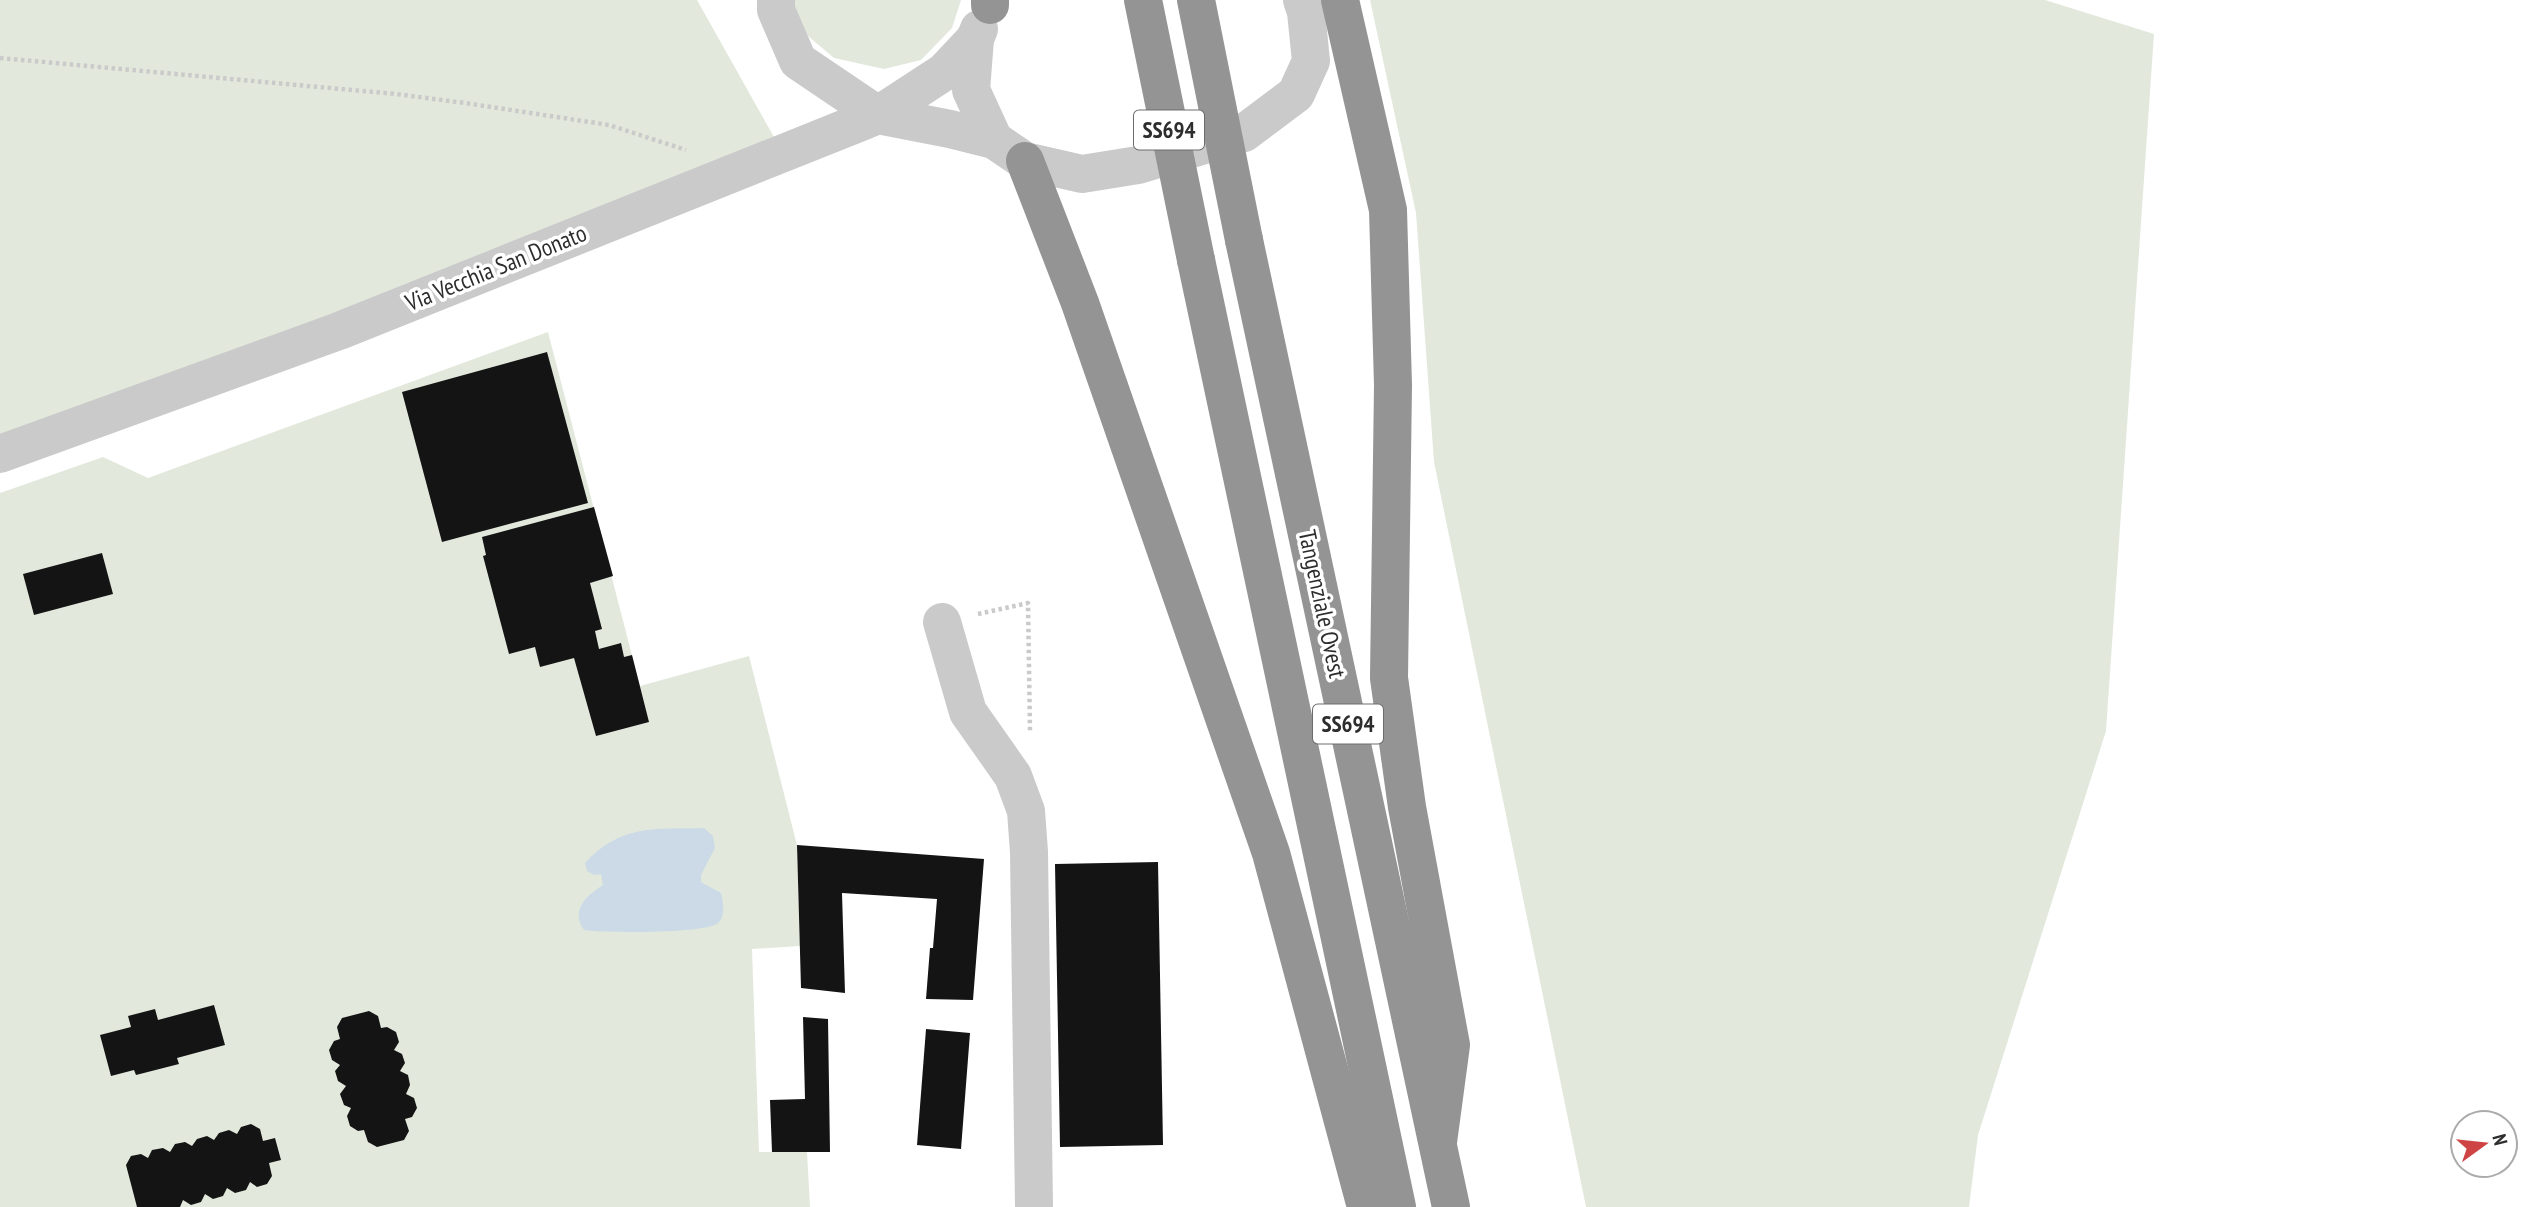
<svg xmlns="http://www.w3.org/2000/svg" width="2547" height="1207" viewBox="0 0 2547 1207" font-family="'PT Sans Narrow',sans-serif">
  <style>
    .green { fill: #e2e9dc }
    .water { fill: #cbdae6 }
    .building { fill: #141414 }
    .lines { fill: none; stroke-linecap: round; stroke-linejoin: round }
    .path { stroke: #cacaca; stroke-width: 4.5; stroke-dasharray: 3.5 3.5; stroke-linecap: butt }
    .minor { stroke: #cacaca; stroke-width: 38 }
    .highway { stroke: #949494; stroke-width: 38 }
    .highway-bridge { stroke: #949494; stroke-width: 38 }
    .labels { text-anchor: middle; stroke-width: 7; stroke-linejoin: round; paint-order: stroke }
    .shield { fill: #fff; stroke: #6c6c6c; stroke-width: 2 }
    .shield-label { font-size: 23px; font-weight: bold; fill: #2d2d2d }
    .street-label { font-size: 24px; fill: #2d2d2d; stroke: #fff }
  </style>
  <rect width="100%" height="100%" fill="#fff"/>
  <g class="green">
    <polygon points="0,0 697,0 779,146 0,443"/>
    <polygon points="794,0 961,0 952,28 921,60 884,69 834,58 808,36 794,9"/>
    <polygon points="1370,0 2045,0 2154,34 2106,731 1978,1135 1969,1207 1586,1207 1434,462 1416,213"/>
    <polygon points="548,332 640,686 749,656 797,845 800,946 752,949 759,1152 807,1152 810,1207 0,1207 0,493 103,457 148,478"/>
  </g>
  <path class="water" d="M704 828 713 836 715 848 701 875V882L721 893C723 902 726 916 718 923 707 934 603 933 584 930 570 910 587 895 603 885L601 874 594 875 587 871 585 863C621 824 655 829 704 828Z"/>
  <g class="building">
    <polygon points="547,352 588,503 442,542 402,392"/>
    <polygon points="594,507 613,576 590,583 602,629 595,631 599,649 621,643 624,657 632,655 649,722 596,736 574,658 540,667 535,647 509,654 483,556 486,555 482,537"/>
    <polygon points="102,553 113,594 34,615 23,574"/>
    <polygon points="797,845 984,859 973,1000 926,999 930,948 933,948 937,899 842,893 845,993 801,988"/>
    <polygon points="1158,862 1163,1145 1060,1147 1055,864"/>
    <polygon points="214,1005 225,1045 177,1058 179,1064 136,1075 134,1070 111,1076 100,1035 131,1027 128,1016 155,1009 158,1020"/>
    <polygon points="369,1011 378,1016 381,1028 387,1027 396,1032 399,1042 394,1050 402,1054 405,1063 400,1071 408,1075 410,1085 406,1094 414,1098 417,1108 412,1117 405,1119 409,1131 404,1140 377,1147 368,1142 364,1130 358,1131 350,1126 347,1116 351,1108 344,1105 340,1094 346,1086 338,1081 335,1071 340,1065 332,1060 329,1050 334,1041 340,1039 337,1027 342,1018"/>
    <polygon points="803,1017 828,1019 830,1152 772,1152 770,1100 805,1099"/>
    <polygon points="926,1029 970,1033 961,1149 917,1145"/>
    <polygon points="251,1124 260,1129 263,1141 275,1138 281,1160 269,1163 272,1176 267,1184 257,1187 250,1182 246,1190 235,1193 227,1188 223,1196 213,1199 205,1194 201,1202 191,1205 183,1200 180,1207 137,1207 126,1165 131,1156 141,1154 148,1158 152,1150 163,1148 170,1152 175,1144 185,1142 192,1146 197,1139 207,1136 214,1140 219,1133 229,1130 237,1134 241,1127"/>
  </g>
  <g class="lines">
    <g class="path">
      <polyline points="0,58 396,94 465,103 609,125 686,150"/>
      <polyline points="978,614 1028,603 1030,732"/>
    </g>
    <g class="minor">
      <polyline points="776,0 776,10 798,61 878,115 950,129 994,140"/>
      <polyline points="979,29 975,39 971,90 994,140 1025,161 1082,174 1138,165 1244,133 1296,94 1311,61 1306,12 1302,0"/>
      <polyline points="0,454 339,331 861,122 878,115 944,72 975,39"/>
      <polyline points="942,622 968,712 1013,776 1026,811 1029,852 1034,1207"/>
    </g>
    <g class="highway">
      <polyline points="1340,0 1388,210 1393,385 1389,678 1407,807 1451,1045 1438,1142"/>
      <polyline points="990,5 990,0"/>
      <polyline points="1025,161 1080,303 1271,853 1366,1207"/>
      <polyline points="1244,240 1451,1207"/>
      <polyline points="1196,260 1397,1207"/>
    </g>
    <g class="highway-bridge">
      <polyline points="1143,0 1196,260"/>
      <polyline points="1196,0 1244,240"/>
    </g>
  </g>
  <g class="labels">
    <g class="shield">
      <rect x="1134" y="110.5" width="70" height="39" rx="5"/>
      <rect x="1313" y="704.5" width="70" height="39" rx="5"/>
    </g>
    <g class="shield-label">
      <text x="1169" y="138">SS694</text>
      <text x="1348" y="732">SS694</text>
    </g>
    <g class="street-label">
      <text transform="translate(496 268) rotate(-22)" y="8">Via Vecchia San Donato</text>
      <text transform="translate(1322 604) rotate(78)" y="8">Tangenziale Ovest</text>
    </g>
  </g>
  <g transform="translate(2484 1144) rotate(75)"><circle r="33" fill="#ffffff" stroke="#ababab" stroke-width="2"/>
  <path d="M0-5L12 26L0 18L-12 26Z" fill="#ce4445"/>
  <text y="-10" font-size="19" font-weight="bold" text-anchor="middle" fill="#2d2d2d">N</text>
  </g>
</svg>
